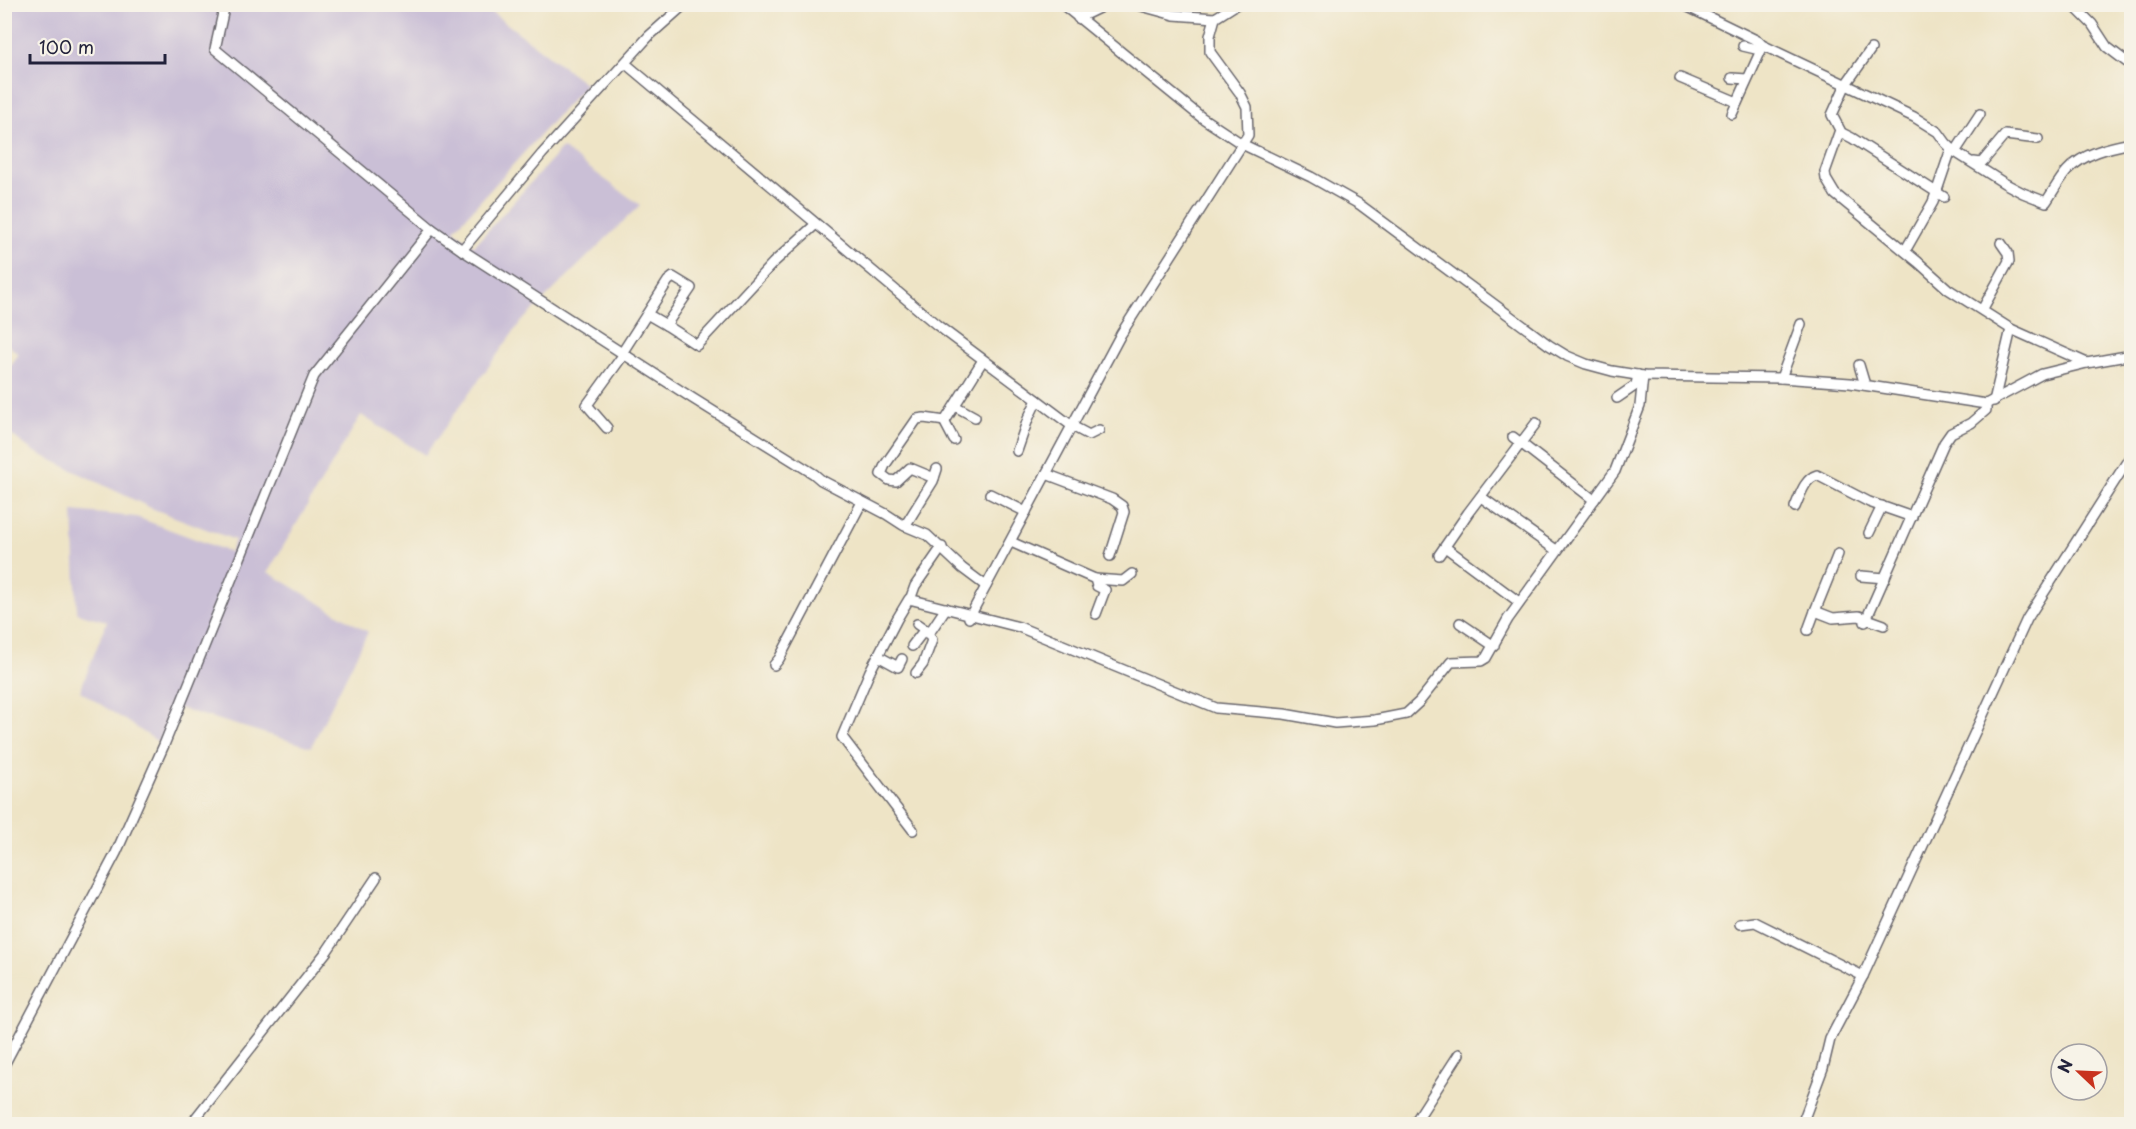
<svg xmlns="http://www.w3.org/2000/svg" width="2136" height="1129" viewBox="0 0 2136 1129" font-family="'Playpen Sans',sans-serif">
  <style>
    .industrial { fill: #cabfd6 }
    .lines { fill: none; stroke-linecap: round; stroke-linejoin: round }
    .minor-casing { stroke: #69666c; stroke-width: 12 }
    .minor { stroke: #fff; stroke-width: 9 }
  </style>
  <rect width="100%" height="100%" fill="#f7f3e8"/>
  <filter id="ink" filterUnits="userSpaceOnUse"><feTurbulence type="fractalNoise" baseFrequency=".0167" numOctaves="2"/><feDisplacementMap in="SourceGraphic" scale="12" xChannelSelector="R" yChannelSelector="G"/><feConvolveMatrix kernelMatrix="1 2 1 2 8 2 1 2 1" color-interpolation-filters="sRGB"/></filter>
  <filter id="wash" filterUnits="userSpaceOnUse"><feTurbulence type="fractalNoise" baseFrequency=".008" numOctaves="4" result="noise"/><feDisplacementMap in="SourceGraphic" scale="24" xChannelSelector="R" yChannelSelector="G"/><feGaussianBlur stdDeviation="1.35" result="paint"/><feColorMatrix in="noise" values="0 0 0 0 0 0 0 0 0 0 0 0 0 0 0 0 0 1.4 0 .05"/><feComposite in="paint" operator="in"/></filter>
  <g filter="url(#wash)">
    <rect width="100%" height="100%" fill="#eee4c6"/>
    <polygon class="industrial" points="5,5 482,5 586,84 454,230 474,246 562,148 640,205 520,323 425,455 361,415 268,572 368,632 311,747 175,707 160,743 80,691 107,621 77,613 73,511 136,517 230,552 235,540 151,508 33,451 5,430 4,374 19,354 4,342"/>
  </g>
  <g filter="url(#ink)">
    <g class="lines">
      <g class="minor-casing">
        <g id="minor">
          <polyline points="225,4 215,49 432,229"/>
          <polyline points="1062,4 1201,117 1242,144 1311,177 1359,204 1549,345 1567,356 1586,364 1612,371 1643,376 1781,378 1850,383 1986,404 2042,374 2087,363 2132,355"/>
          <polyline points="1134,4 1174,15 1215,18 1237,4"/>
          <path d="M1682 4 1758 41 1762 45 1914 117 1938 132 1946 143 1955 152 2004 183 2023 193 2046 202C2053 192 2059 180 2067 171 2083 153 2110 147 2132 143"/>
          <polyline points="2072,4 2092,24 2107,47 2132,66"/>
          <polyline points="1316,5 1317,4"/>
          <polyline points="1078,18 1107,4"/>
          <polyline points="1743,46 1760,50"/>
          <polyline points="1871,49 1846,84 1832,115 1840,130 1825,172 1826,179 1835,194 1918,262 1948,289 2011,329 2087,363"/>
          <polyline points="626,64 937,325 1072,426 1089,435 1099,430"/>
          <polyline points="1680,78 1737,102"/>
          <polyline points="1732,78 1747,79"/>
          <polyline points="1732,114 1763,46"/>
          <polyline points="1840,132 1852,138 1944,197"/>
          <polyline points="1955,152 1980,114"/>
          <polyline points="1974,162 1981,163 1984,160 2005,135 2038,139"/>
          <polyline points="462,250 692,398 814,474 821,480 886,514 903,525 927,535 962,568 986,586"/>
          <polyline points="1905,251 1933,202 1951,149"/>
          <polyline points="1982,310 2009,261 2008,253 2001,243"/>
          <polyline points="647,314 666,325"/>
          <polyline points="622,353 668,281 673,277 691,288 666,325 697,345 773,263 816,224"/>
          <polyline points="1859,365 1865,385"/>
          <polyline points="1781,378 1801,324"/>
          <polyline points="1617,398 1636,385 1638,375"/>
          <polyline points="1994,401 2011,329"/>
          <polyline points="955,406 975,417"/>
          <polyline points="944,421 954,440"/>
          <polyline points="607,428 587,405 624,354"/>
          <polyline points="1513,437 1594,500"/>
          <polyline points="1017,451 1028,419 1037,400"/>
          <polyline points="1046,474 1112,499 1122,506 1124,512 1110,556"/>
          <polyline points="934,478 910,468 896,481 889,480 881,474 885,465 917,419 924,418 945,421 983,360"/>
          <polyline points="990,494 1026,512"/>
          <polyline points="1481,497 1556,550"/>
          <path d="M1795 507C1800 496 1804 479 1817 475L1869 502 1912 517"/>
          <polyline points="905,526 933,481 937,469"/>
          <polyline points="1869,533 1882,506"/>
          <polyline points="1011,542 1095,579 1097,586 1105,590 1096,614"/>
          <polyline points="1445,547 1519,602"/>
          <polyline points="1838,554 1815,611 1833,618 1859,616 1884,625"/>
          <polyline points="1439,555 1468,513 1536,423"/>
          <polyline points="1861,576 1885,578"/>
          <polyline points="1095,579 1123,581 1132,574"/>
          <polyline points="910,600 915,586 942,547"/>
          <polyline points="969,618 1121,334 1248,135 1247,107 1240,93 1210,52 1210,36 1215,18"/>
          <polyline points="1865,622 1944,443 1951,433 1971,423 1986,410 1986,404"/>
          <polyline points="1460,623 1494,646"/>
          <polyline points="1808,630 1815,611"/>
          <polyline points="912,646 922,633 932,629 946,608"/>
          <polyline points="878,656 898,667 902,659"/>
          <polyline points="774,665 779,659 862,502"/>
          <polyline points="916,673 923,664 932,640 927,631 917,624"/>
          <polyline points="913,830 842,737 870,671 897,619 909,599 1019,627 1216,708 1284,714 1335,723 1375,720 1406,714 1419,702 1451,662 1481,661 1486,658 1508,619 1615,471 1640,406 1643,376"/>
          <polyline points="1740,924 1755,922 1863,976"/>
          <polyline points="4,1065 116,853 164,745 314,376 432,229 462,250 542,154 649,36 685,4"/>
          <polyline points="191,1124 327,951 376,878"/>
          <polyline points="1414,1124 1459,1054"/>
          <polyline points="1572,1124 1574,1122"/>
          <polyline points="1802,1124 1823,1068 1830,1039 1863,976 2027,619 2132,454"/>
        </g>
      </g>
      <use href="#minor" class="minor"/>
    </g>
  </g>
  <rect width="2136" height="1129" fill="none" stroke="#f7f3e8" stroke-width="24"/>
  <g transform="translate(2079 1072) rotate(293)"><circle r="28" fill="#f7f3e8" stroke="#a29fa3" stroke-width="1.5"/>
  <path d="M0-4.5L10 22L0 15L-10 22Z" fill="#c8321e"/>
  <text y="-9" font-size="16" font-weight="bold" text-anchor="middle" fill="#22223b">N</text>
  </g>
  <path d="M30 54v9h135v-9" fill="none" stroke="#22223b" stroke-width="3"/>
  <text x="39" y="54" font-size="18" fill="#22223b" stroke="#f7f3e8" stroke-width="4.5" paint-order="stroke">100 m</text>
</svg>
